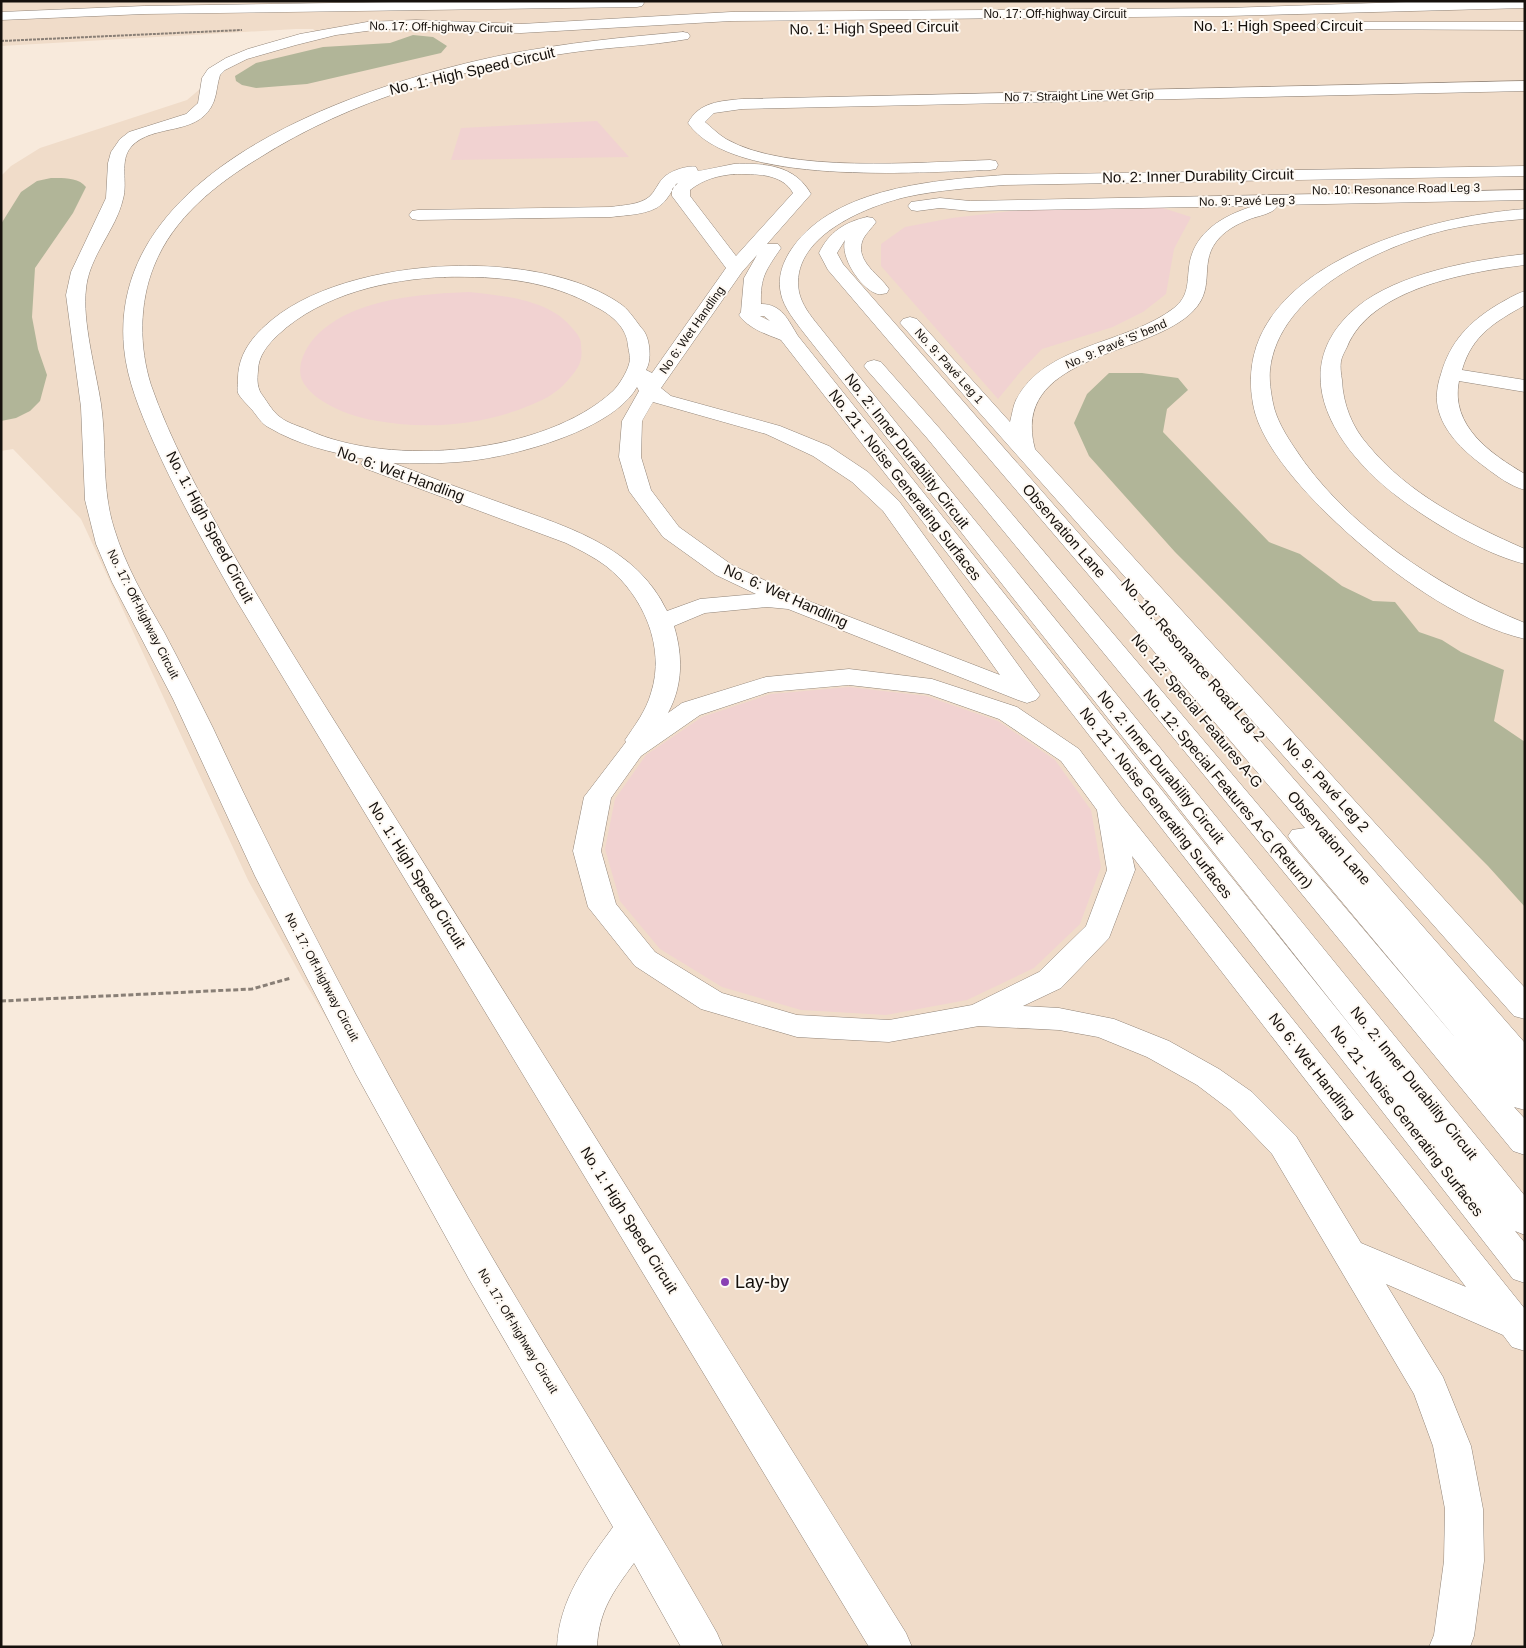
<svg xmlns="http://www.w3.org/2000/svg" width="1526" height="1648" viewBox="0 0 1526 1648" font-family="Helvetica,sans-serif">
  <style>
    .built { fill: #f0dcc9 }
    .green { fill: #f1d2d1 }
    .water { fill: #b1b598 }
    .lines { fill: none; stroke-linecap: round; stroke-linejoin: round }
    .minor-casing { stroke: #918478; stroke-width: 1 }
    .path-far1 { stroke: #897f76; stroke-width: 2; stroke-dasharray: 3 1; stroke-linecap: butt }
    .path { stroke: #897f76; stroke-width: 3; stroke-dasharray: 5 2.5; stroke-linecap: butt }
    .minor { fill: #fff; fill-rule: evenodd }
    .poi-dot { fill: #8940b3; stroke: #fef9f3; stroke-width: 2 }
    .labels { text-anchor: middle; stroke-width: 4; stroke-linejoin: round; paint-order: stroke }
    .far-street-label { font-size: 12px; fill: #15100c; stroke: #fef9f3 }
    .street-label { font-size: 15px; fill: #15100c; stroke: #fef9f3 }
    .near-poi-label { font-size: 18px; fill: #15100c; stroke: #fef9f3; text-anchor: start }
  </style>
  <rect width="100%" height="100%" fill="#f8eadc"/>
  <polygon class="built" points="1,1 1525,1 1525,1647 706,1647 304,981 248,880 81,519 13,449 1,451 1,176 11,166 40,148 187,100 200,89 216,67 315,31 313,29 296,29 1,46"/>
  <g class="green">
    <polygon points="597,121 629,157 451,160 461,128"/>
    <polygon points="1163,208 1191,217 1174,249 1166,294 1143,312 1113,327 1042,349 1021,371 998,399 881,266 881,244 905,227 952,218 1029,209"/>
    <path d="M469 292C504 296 550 299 573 329 578 335 581 338 581 345 582 354 582 359 578 367 569 381 557 393 542 400 490 425 429 431 372 420 350 416 312 402 302 380 297 368 303 354 309 345 342 299 418 294 469 292Z"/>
    <polygon points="849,687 926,696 998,721 1055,760 1091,810 1101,867 1080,924 1034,968 967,1000 886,1015 801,1010 722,987 660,949 620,901 605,849 615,799 646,755 702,717 771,694"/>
  </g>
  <g class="water">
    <polygon points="413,35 433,37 447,46 441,53 307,84 256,88 242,85 236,81 235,76 256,63 323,47 390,43"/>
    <path d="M51 178C63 178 78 177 86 187L73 213 35 268 32 317 38 349 47 375 40 401 30 411 16 418 1 421V224L21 192 37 181Z"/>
    <polygon points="1109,373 1142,373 1178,378 1188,390 1167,409 1163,432 1269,542 1300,554 1342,586 1373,601 1395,602 1419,632 1442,640 1461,652 1504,670 1494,721 1525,742 1525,907 1488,866 1175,552 1089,456 1074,423 1087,394"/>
  </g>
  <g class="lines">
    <g class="minor-casing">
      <g id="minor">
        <polygon points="458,1 643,1 644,3 642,6 637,7 144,14 1,20 1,12 144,6"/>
        <path d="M1437 1H1525V8L1227 16 731 21 521 33 382 29 336 35 296 45 247 59 225 70 220 75C217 84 217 93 214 101 200 138 153 122 131 147 119 161 128 182 123 199 116 230 89 256 86 289 82 321 96 371 101 404 107 445 101 487 114 528 125 565 145 599 164 632 181 664 197 696 213 728 297 909 391 1085 492 1257 566 1383 645 1506 717 1633L723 1647H681L634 1563C613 1592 599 1610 597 1647H557C559 1600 586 1564 613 1527L469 1279 356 1074 255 876 173 699 112 582 96 544 85 500 81 407 66 295 71 272 106 198 108 163 111 152 120 139 129 132 186 114 198 103 202 78 208 69 226 58 248 49 300 34 367 22 416 20 521 24 731 12 1227 8Z"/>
        <polygon points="1324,22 1525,22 1525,30 1319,29 1317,26 1319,23"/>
        <path d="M683 32 688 33 690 36 688 39C649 46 608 47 568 53 460 69 352 99 259 158 216 184 173 218 154 266 139 303 139 347 151 385 170 440 199 492 227 543 283 642 345 737 405 833 571 1100 740 1366 906 1633L912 1647H869L235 598C206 547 177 495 153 441 140 411 127 380 124 348 107 166 368 82 508 54 566 43 624 37 683 32Z"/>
        <path d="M1525 81V91L742 109 714 113 705 122C711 127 718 134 726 139 787 174 920 162 990 160L996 161 998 165 996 169 990 170C920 172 732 187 688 123 699 102 720 101 742 99Z"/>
        <path d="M734 164C765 163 795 165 811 194L767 244H778L781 248C766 270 760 277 761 304 782 304 788 320 798 336L1365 1044 804 333C795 321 784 308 781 294 777 277 783 261 793 247 836 187 936 180 1004 175L1525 166V176L1004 185C971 188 938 190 906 197 864 207 789 238 799 292 802 305 810 315 818 325L942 480 1525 1196V1235L1515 1231 1525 1243V1283L1513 1279 781 340C766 334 749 329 739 315L741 312 744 278 757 255 742 272 661 388 671 396 780 426 829 446 868 472 899 501 1040 695 1036 700 1027 703 1018 700 788 609 767 607 705 613 674 626C683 656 683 685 668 713L682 703 766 677 849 669 932 679 1017 707 1079 749 1121 805 1525 1309V1351L1512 1347 1503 1335 1386 1284 1443 1377 1471 1446 1483 1509 1484 1561 1474 1636 1470 1647H1429L1434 1635 1444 1561 1445 1509 1433 1446 1414 1394 1272 1154 1230 1110 1197 1085 1147 1057 1098 1037 1059 1030 979 1026 889 1042 797 1037 701 1009 635 966 588 907 573 851 584 797 626 742 625 740C635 725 646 711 651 693 666 647 643 595 606 566 594 557 580 550 566 543L364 468 361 463 364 459C330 452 298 445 268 427 262 424 257 416 253 411 248 405 241 399 238 393 237 390 238 385 238 382 237 355 252 336 273 319 351 256 540 246 622 305 630 311 637 323 644 331 650 340 652 360 646 370L652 373 726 268 672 196V189L678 183 676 184C672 190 668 199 662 204 650 215 626 215 611 217L418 220 412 219 409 215 412 211 418 210 611 207C623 205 639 205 649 197 655 192 658 183 663 178 670 171 687 165 696 167L698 171ZM734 174C755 174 782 173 793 193L736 256 690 196V190C704 179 717 176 734 174ZM445 277C499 276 549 280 596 307 612 315 627 328 628 346 629 352 631 359 629 364 627 372 619 385 613 391 545 454 391 468 308 430 299 426 287 423 280 417 273 412 268 403 263 396 257 389 257 380 258 371 258 356 268 344 279 334 322 294 389 279 445 277ZM760 316H764L770 321ZM637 387 639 391 622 421 619 457 629 491 663 537 716 575 756 594 700 599 667 611C636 546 567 527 504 504 467 491 430 477 393 463 415 463 437 464 458 462 506 459 612 432 637 387ZM653 402 766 434 813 456 852 482 883 511 1000 675 811 602 732 565 679 527 651 490 641 457 642 421ZM849 685 928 694 999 719 1061 761 1097 810 1107 870 1086 926 1039 972 972 1005 889 1020 797 1015 722 993 655 952 616 904 601 851 611 798 641 756 700 715 769 692ZM1132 856 1466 1287 1361 1243 1296 1136 1252 1092 1219 1069 1169 1041 1114 1019 1059 1008 1023 1006 1061 988 1109 938 1135 870Z"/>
        <path d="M1525 190V200L1276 205 1277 207C1272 214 1258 216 1250 219 1237 224 1224 231 1216 242 1198 266 1218 290 1189 315 1140 357 1010 357 1035 449L1525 988V1019L1514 1016 900 323 903 319 910 317 917 319 1010 422C1012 415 1013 406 1016 400 1044 344 1128 344 1174 308 1189 296 1187 283 1189 267 1193 232 1224 215 1254 206L970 211 940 208 917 211 911 210 908 206 911 202 940 198 970 201Z"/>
        <path d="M1525 209V219C1498 221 1472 224 1446 230 1381 246 1278 293 1270 370 1269 380 1271 393 1273 403 1276 419 1286 435 1294 447 1344 525 1440 589 1525 623V639C1466 625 1404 582 1359 543 1323 512 1261 452 1253 404 1228 269 1425 216 1525 209Z"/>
        <path d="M867 217 873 218 876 222C872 228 864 235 862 242 856 262 880 275 889 289L887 293C883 294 879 295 875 293 860 287 840 257 845 240L837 253 843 264 1525 1043V1110L1514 1107 1525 1119V1155L1513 1151 927 438 867 370 864 366 867 362 874 360 881 362 941 430 1458 1041 1292 842 1288 836 1292 830 1305 828 828 270 819 253C829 232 845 222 867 217Z"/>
        <path d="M1525 254V265C1468 272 1371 288 1347 347 1345 351 1342 356 1341 361 1340 367 1341 374 1342 380 1343 404 1352 427 1368 445 1408 494 1468 524 1525 549V564C1484 554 1431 522 1398 497 1336 450 1282 370 1357 307 1398 273 1474 260 1525 254Z"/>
        <path d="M1525 291V305C1495 322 1472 335 1462 370L1525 380V392L1459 381C1450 426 1491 454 1525 474V490C1510 486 1497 476 1485 467 1466 453 1446 435 1439 412 1435 399 1437 386 1441 374 1450 342 1469 322 1497 305 1506 300 1515 294 1525 291Z"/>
      </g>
    </g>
    <polyline class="path-far1" points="1,41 242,30"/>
    <polyline class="path" points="1,1001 252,989 291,978"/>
    <use href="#minor" class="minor"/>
  </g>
  <circle class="poi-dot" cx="725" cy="1282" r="5"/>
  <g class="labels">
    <g class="far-street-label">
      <text x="1055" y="18">No. 17: Off-highway Circuit</text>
      <text transform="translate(441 27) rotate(1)" y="4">No. 17: Off-highway Circuit</text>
      <text transform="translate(1079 96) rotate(-1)" y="4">No 7: Straight Line Wet Grip</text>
      <text transform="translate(1396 189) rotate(-1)" y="4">No. 10: Resonance Road Leg 3</text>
      <text transform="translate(1247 201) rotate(-1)" y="4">No. 9: Pavé Leg 3</text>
      <text transform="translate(692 330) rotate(-55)" y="4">No 6: Wet Handling</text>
      <text transform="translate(1116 344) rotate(-23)" y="4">No. 9: Pavé 'S' bend</text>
      <text transform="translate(949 366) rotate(48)" y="4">No. 9: Pavé Leg 1</text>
      <text transform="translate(143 614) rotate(63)" y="4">No. 17: Off-highway Circuit</text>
      <text transform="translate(322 977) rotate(62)" y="4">No. 17: Off-highway Circuit</text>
      <text transform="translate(518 1331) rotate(59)" y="4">No. 17: Off-highway Circuit</text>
    </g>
    <g class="street-label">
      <text x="1278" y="31">No. 1: High Speed Circuit</text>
      <text transform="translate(874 28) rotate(-1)" y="5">No. 1: High Speed Circuit</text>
      <text transform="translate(472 71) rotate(-13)" y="5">No. 1: High Speed Circuit</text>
      <text transform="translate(1198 176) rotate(-1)" y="5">No. 2: Inner Durability Circuit</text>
      <text transform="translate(907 451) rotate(52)" y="5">No. 2: Inner Durability Circuit</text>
      <text transform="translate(401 474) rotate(20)" y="5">No. 6: Wet Handling</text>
      <text transform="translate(905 485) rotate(52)" y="5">No. 21 - Noise Generating Surfaces</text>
      <text transform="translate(210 527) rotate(62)" y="5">No. 1: High Speed Circuit</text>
      <text transform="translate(1064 531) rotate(49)" y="5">Observation Lane</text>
      <text transform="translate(786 596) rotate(24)" y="5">No. 6: Wet Handling</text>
      <text transform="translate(1193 660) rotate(49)" y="5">No. 10: Resonance Road Leg 2</text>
      <text transform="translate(1197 711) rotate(50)" y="5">No. 12: Special Features A-G</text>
      <text transform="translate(1161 767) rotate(51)" y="5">No. 2: Inner Durability Circuit</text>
      <text transform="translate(1326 785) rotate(48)" y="5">No. 9: Pavé Leg 2</text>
      <text transform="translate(1228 789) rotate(50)" y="5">No. 12: Special Features A-G (Return)</text>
      <text transform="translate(1156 803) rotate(52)" y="5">No. 21 - Noise Generating Surfaces</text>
      <text transform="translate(1329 838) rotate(49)" y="5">Observation Lane</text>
      <text transform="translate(417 875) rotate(58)" y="5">No. 1: High Speed Circuit</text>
      <text transform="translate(1312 1066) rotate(52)" y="5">No 6: Wet Handling</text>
      <text transform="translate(1414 1083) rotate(51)" y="5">No. 2: Inner Durability Circuit</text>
      <text transform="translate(1407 1121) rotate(52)" y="5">No. 21 - Noise Generating Surfaces</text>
      <text transform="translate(629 1220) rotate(58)" y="5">No. 1: High Speed Circuit</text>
    </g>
    <g class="near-poi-label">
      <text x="735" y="1288">Lay-by</text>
    </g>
  </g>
  <rect width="1526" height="1648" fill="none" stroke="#15100c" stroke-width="5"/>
</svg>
